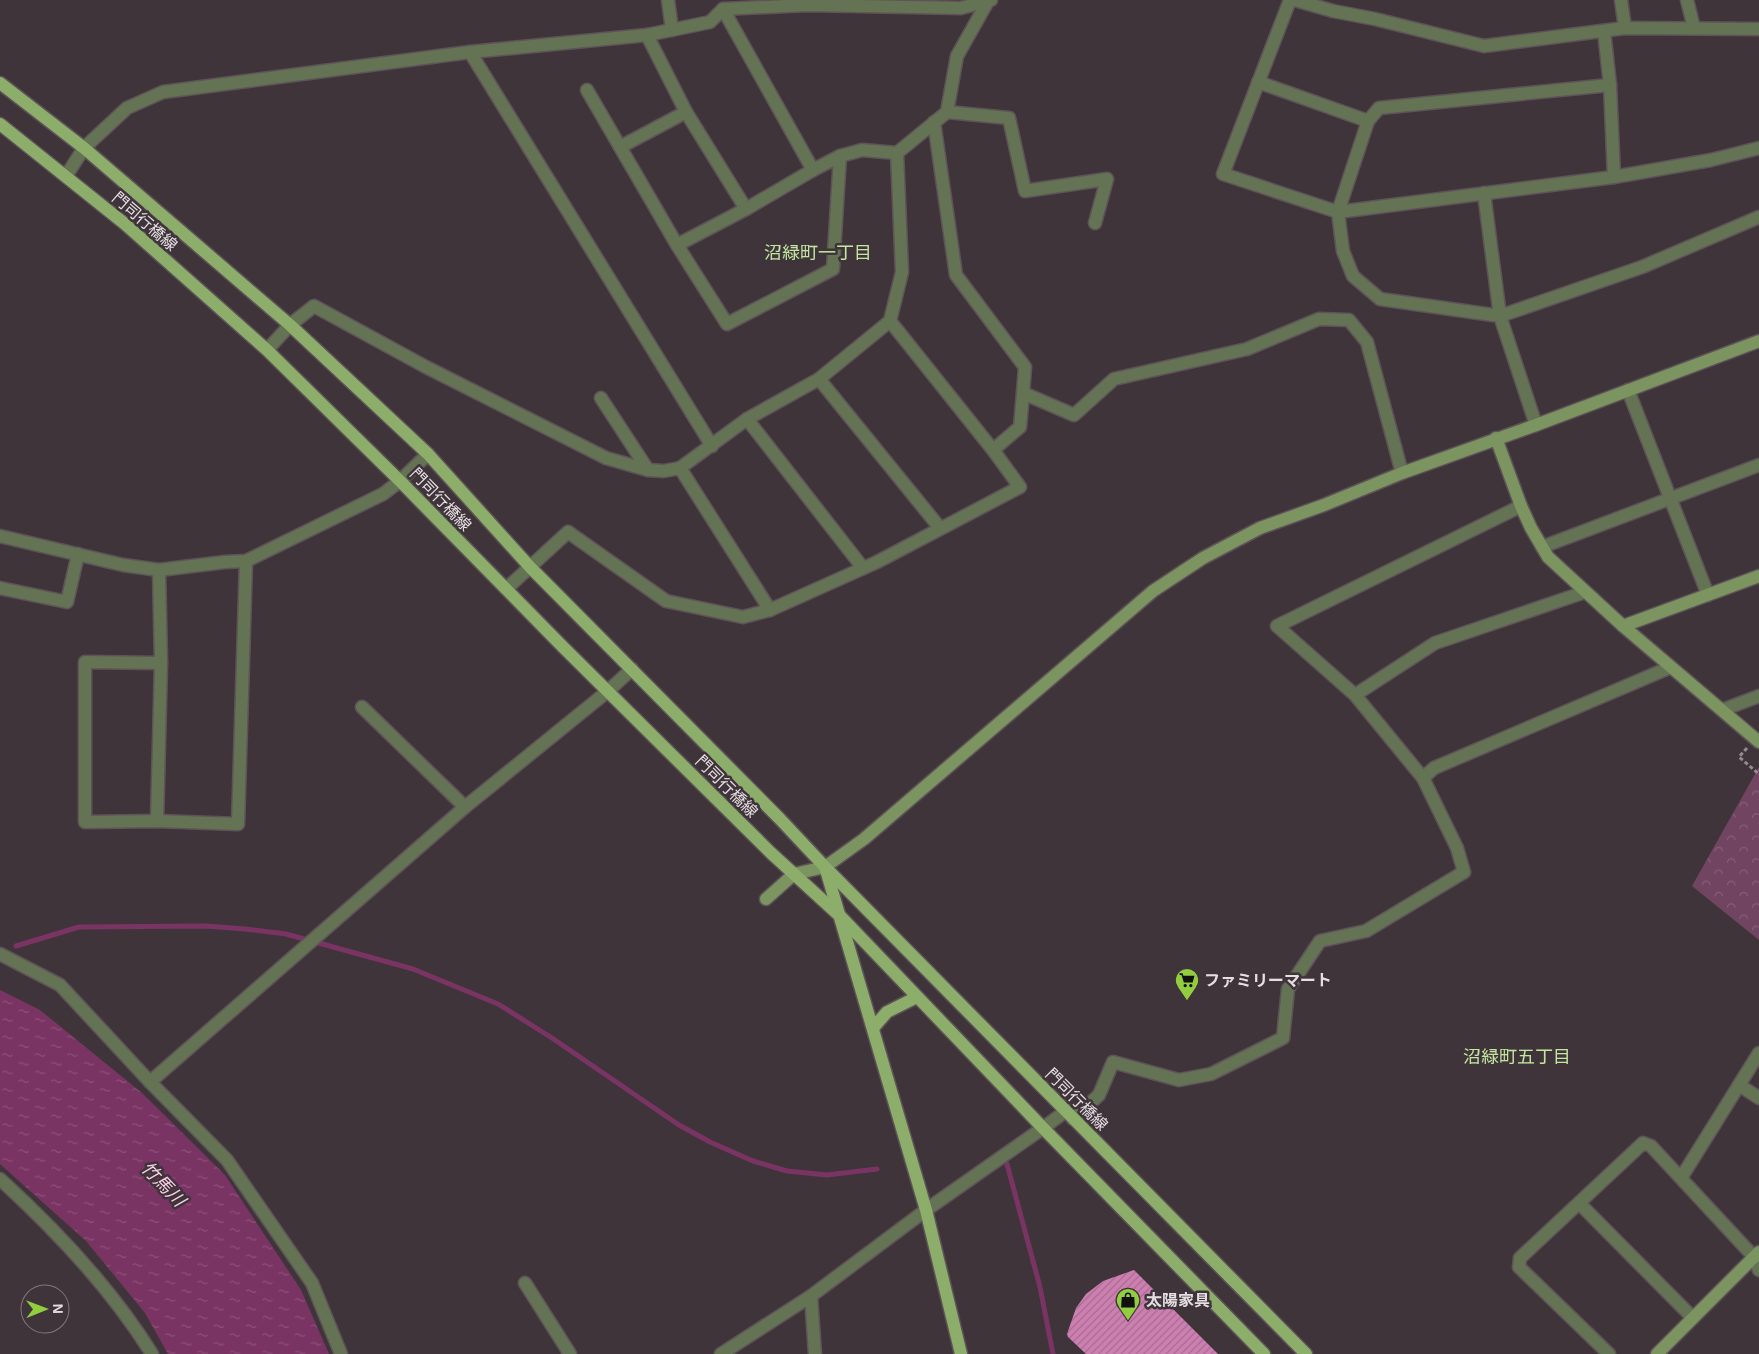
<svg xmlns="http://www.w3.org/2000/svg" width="1759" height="1354" viewBox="0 0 1759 1354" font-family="Arial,'Noto Sans JP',sans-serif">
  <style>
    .park { fill: url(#park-crowns) }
    .water { fill: url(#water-ripples) }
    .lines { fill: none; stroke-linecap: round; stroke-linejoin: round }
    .stream { stroke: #7a3463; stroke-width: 5 }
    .building { fill: url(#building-hatch); filter: url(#shadow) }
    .street-casing { stroke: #5d5358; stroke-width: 15 }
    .secondary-casing { stroke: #5d5358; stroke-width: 15 }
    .primary-casing { stroke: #5d5358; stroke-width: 15 }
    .path { stroke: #938a8f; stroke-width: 3; stroke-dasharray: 4 2.5; stroke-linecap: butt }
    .street { stroke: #637353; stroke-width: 12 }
    .secondary { stroke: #7b9460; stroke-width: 12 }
    .primary { stroke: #8dad6a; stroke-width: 12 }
    .labels { text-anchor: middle; stroke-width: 5; stroke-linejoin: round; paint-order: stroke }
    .street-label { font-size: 16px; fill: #e5dee2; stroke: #3f343a }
    .poi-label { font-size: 16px; font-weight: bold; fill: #e5dee2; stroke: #3f343a; text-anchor: start }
    .neighbourhood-label { font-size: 18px; fill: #c3e69f; stroke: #3f343a }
    .water-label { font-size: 18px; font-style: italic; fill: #facfe8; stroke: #3f343a }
  </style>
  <defs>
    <pattern id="park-crowns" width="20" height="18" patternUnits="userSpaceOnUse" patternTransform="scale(1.25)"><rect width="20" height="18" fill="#714561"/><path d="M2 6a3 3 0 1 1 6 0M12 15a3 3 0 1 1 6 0" fill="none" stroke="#855f77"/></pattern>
    <pattern id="water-ripples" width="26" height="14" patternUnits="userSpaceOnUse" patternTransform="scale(1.25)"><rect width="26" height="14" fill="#7a3463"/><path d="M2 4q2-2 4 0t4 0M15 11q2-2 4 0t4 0" fill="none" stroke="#8d5179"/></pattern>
    <pattern id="building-hatch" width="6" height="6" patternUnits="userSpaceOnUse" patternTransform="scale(1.25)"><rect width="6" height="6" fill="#ce7fb1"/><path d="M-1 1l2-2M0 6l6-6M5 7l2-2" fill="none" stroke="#a56d90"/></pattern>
    <filter id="shadow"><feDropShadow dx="4.5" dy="4.5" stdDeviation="0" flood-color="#0009"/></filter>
  </defs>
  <rect width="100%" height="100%" fill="#3f343a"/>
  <polygon class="park" points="1759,767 1759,940 1692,886"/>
  <polygon class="water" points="0,990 40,1010 142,1093 225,1175 301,1290 329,1354 168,1354 145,1313 86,1241 0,1164"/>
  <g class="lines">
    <g class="stream">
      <polyline points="16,946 79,927 206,926 245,929 286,934 413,969 498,1004 552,1038 679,1125 710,1142 753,1161 787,1171 827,1175 877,1169"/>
      <polyline points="1007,1164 1040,1287 1053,1354"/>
    </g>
  </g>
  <polygon class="building" points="1134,1270 1218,1354 1086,1354 1068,1337 1067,1334 1076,1308 1086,1294 1103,1281"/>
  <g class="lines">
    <g class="street-casing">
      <g id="street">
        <polyline points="668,0 672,30"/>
        <polyline points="1290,0 1223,174 1338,212 1614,177 1711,160 1759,148"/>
        <polyline points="1295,0 1333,11 1375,19 1484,46 1625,28 1759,29"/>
        <polyline points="1621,0 1625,28"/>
        <polyline points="1687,0 1694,28"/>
        <polyline points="1604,31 1610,85 1614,177"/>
        <polyline points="647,35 686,112 746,209 677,245 727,324 833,269 840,156 813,170 723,9"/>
        <polyline points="470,52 712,446"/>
        <polyline points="1258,82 1368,121 1338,212 1343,251 1353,276 1380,299 1500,316 1536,425"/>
        <polyline points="587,90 677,245"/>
        <polyline points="947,112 1009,118 1025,191 1107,179 1095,223"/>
        <polyline points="1368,121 1379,108 1610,85"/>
        <polyline points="934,122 956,275 1025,367 1023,393"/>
        <polyline points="620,147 686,112"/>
        <polyline points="840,156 862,150 897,153"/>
        <polyline points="66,176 84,148 127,108 163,92 470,52 647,35 710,22 723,9 807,5 961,8 991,0"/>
        <polyline points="1484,193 1500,316 1642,267 1759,217"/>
        <polyline points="746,209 813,170"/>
        <polyline points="267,350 290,325 314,306 426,367 606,458 648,470 664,471 680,468 747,419 819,379 890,321 902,272 897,153 947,112 957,56 988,1"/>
        <polyline points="819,379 940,528"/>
        <polyline points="1628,390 1708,595"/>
        <polyline points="601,398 648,470"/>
        <polyline points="747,419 863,568"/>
        <polyline points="993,450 1020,427 1023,393 1074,415 1114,379 1247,349 1319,319 1349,320 1367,342 1402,473"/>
        <polyline points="680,468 770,610"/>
        <polyline points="1521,506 1277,626 1355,695 1423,778 1434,768 1671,667"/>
        <polyline points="0,536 123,565 159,570 225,562 246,561 383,494 400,481 428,454"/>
        <polyline points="1542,547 1759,465"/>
        <polyline points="0,588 67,602 78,554"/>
        <polyline points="506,589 568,532 666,601 743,617 770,610 877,562 1020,487 993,450 890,321"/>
        <polyline points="161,663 85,662 85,822 157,821 238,824 246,561"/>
        <polyline points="1355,695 1435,643 1585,592"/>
        <polyline points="362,707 465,807"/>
        <polyline points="1722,710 1759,696"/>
        <polyline points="157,821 161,663 159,570"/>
        <polyline points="0,954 60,985 150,1082 227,1160 312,1283 341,1354"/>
        <polyline points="150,1082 465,807 608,691 632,669"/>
        <polyline points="1739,1085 1759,1098"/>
        <polyline points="1073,1119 1099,1095 1113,1062 1179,1080 1211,1074 1283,1038 1288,989 1320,941 1366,931 1464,872 1457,848 1423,778"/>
        <polyline points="1681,1178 1759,1053"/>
        <path d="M0 1179C57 1231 111 1288 152 1354"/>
        <polyline points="1579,1203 1693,1318"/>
        <polyline points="525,1283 570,1354"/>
        <polyline points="811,1296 815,1354"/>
        <polyline points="721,1354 811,1296 926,1210 1043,1128 1066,1111"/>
        <polyline points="1609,1354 1519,1267 1520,1258 1643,1143 1651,1146 1754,1257 1759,1270"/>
      </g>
    </g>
    <g class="secondary-casing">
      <g id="secondary">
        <polyline points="1496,438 1521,506 1531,528 1548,557 1623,626 1759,742"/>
        <polyline points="1623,626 1759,576"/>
        <polyline points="766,899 794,874 825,867 864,839 1153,591 1203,558 1260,528 1324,505 1402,473 1536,425 1759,341"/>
        <polyline points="1657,1354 1759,1252"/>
      </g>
    </g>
    <g class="primary-casing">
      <g id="primary">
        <polyline points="0,83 84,148 290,325 428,454 530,567 780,819 825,867 1306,1354"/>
        <polyline points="0,124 125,224 267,350 400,481 563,647 771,853 841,917 1043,1128 1264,1354"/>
        <polyline points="826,870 926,1210 961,1354"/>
        <polyline points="873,1028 887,1012 917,997"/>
      </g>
    </g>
    <polyline class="path" points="1747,748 1739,757 1759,774"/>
    <use href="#street" class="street"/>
    <use href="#secondary" class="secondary"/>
    <use href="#primary" class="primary"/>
  </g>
  <defs>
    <g id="supermarket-pin" transform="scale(1.25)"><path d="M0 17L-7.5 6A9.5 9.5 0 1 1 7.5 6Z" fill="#92cd3f" stroke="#3f343a"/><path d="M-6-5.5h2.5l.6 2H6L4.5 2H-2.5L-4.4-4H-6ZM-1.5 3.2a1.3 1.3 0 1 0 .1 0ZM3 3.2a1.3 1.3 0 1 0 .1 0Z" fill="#111"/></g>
    <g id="shop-pin" transform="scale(1.25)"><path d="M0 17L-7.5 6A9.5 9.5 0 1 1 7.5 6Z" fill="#92cd3f" stroke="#3f343a"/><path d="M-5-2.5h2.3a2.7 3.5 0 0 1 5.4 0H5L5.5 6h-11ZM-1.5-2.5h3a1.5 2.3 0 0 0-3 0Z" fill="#111"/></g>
  </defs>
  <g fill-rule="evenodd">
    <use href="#supermarket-pin" x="1187" y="980"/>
    <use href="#shop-pin" x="1128" y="1300"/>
  </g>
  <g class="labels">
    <g class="street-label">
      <text transform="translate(145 221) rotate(41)" y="6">門司行橋線</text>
      <text transform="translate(441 499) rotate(46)" y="6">門司行橋線</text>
      <text transform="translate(727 786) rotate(45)" y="6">門司行橋線</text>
      <text transform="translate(1077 1099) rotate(45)" y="6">門司行橋線</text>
    </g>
    <g class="poi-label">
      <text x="1204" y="986">ファミリーマート</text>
      <text x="1146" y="1306">太陽家具</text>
    </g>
    <g class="neighbourhood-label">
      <text x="818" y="259">沼緑町一丁目</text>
      <text x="1517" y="1063">沼緑町五丁目</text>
    </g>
    <g class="water-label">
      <text transform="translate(163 1184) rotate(46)" y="6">竹馬川</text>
    </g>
  </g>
  <g transform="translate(45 1309) rotate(89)"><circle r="24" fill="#3f343a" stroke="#81787d"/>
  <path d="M0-4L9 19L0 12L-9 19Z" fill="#92cd3f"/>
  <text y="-8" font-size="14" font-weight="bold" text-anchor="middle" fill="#e5dee2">N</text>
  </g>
</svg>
